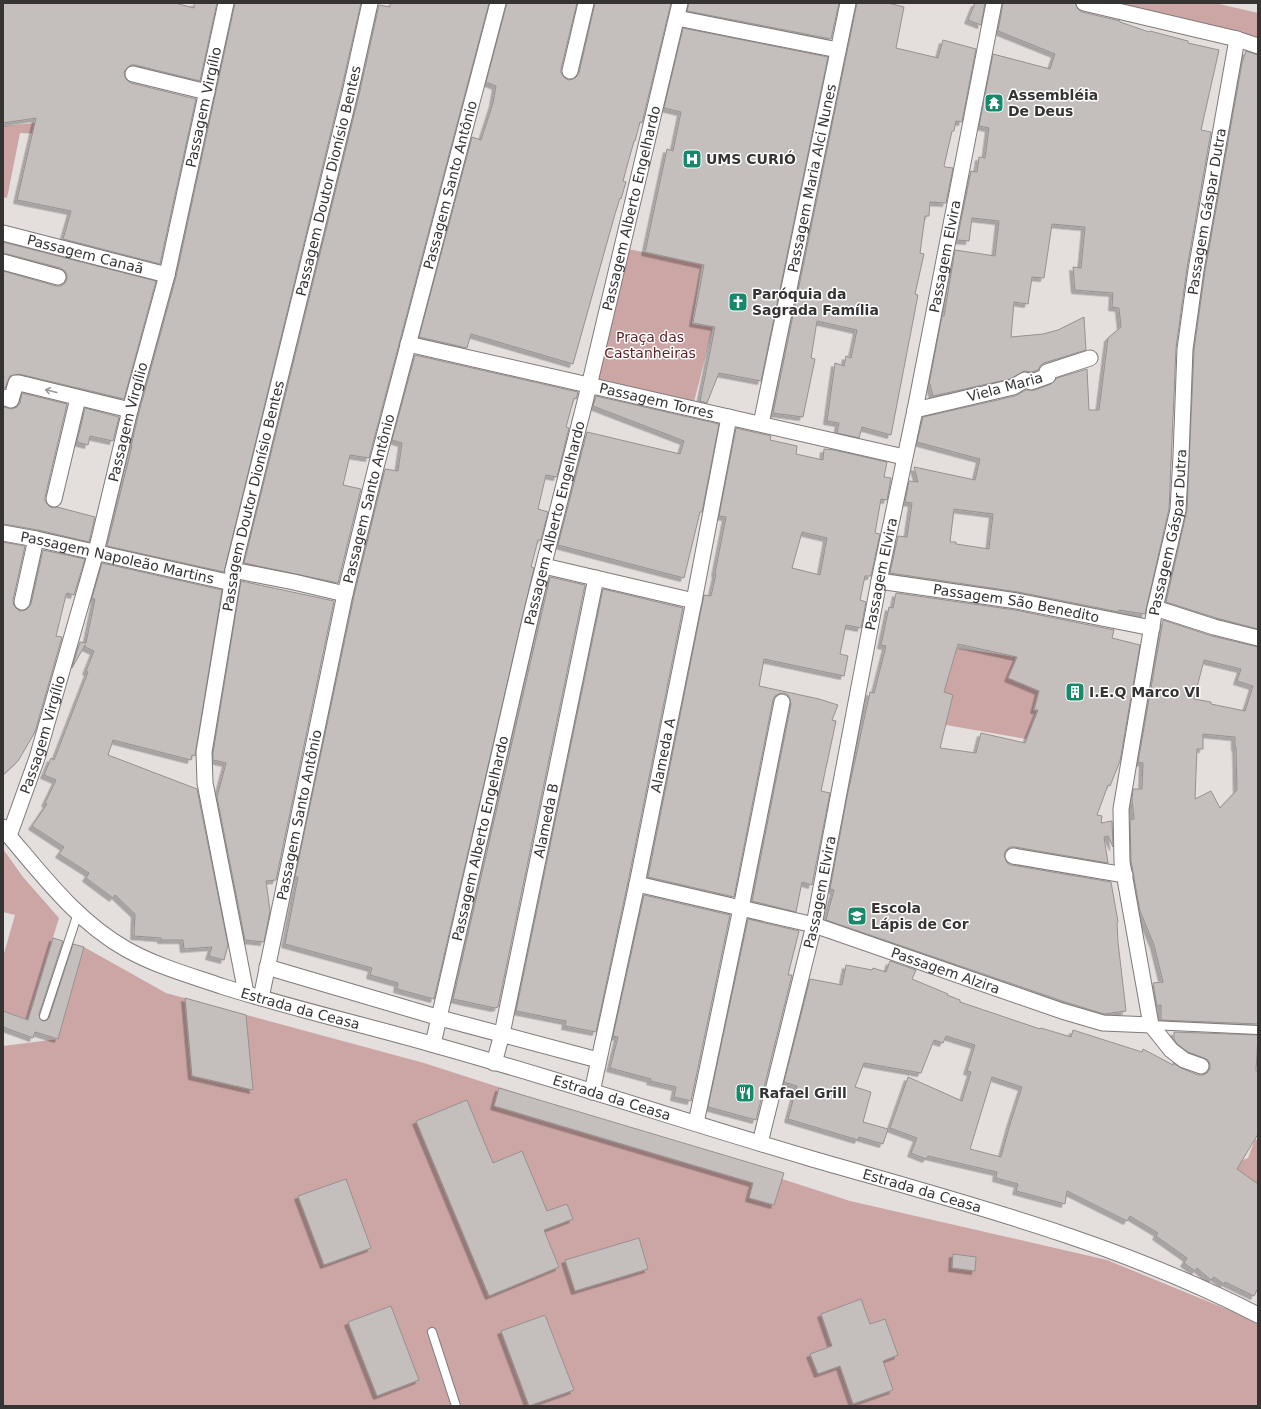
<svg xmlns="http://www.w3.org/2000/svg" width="1261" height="1409" viewBox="0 0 1261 1409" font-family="'DejaVu Sans',sans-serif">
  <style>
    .green { fill: #cba6a5 }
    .building { fill: #c4bebd; stroke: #979090; fill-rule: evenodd; filter: url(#shadow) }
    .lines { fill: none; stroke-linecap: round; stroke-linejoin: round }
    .service-casing { stroke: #817a7a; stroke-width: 10 }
    .minor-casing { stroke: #817a7a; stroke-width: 17 }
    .service { stroke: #fff; stroke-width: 8 }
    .minor { stroke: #fff; stroke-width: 15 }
    .oneway { stroke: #9a9999 }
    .labels { text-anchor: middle; stroke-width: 3; stroke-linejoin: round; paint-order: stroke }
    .poi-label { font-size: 14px; font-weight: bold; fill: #363333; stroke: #fff; text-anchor: start }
    .street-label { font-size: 14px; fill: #363333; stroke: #fff }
    .park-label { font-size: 14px; fill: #591d22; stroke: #fff }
  </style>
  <defs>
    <filter id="shadow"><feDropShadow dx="-3.5" dy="3.5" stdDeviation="0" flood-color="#0004"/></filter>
  </defs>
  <rect width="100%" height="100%" fill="#e4dedd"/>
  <g class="green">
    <polygon points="1111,3 1215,3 1258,13 1258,40"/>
    <polygon points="45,122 41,134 20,133 7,198 3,197 3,126"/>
    <polygon points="628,249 702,264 692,324 713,327 694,402 593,380"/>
    <polygon points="957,648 1017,657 1040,669 1039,692 1034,709 1043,712 1034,719 1030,730 1049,743 946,725 919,684 944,692"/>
    <polygon points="3,849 23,877 59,918 28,1020 3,1011 3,957 15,915 3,912"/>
    <polygon points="84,947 166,993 424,1063 850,1201 1107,1260 1258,1322 1258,1406 3,1406 3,1046 58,1039"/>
    <polygon points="1255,1139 1258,1141 1258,1185 1221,1168 1248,1158"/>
  </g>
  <g class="building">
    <polygon points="3,3 175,3 194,8 194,3 217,3 200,81 135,65 131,65 127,68 124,72 125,77 127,80 131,83 196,99 160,264 63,239 71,211 17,200 36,118 3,123"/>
    <polygon points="235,3 361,3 341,91 224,572 107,546 132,446 131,446 139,412 176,277"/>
    <polygon points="390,3 489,3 369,458 350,455 343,485 361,489 338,583 244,563 359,95 379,5 390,7"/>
    <polygon points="507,3 577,3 561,69 561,73 564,77 568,80 573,79 576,77 579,73 595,3 671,3 642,123 640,122 635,141 634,141 623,181 626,182 621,199 620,198 615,214 573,364 471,334 467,348 419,337 472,137 481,140 493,103 496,86 486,82"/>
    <polygon points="689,3 839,3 831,39 687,11"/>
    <polygon points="857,3 888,3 904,7 896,48 938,58 943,40 976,49 962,122 956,121 954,131 952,131 944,166 945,167 953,168 946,203 930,202 929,216 925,216 920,253 924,254 915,294 918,295 891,435 862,427 859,438 837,433 839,423 827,421 835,363 844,366 846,356 851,358 857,330 817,321 811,358 815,359 803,417 773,413"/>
    <polygon points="975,3 985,3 981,25 968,20"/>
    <path d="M1003 3H1075L1078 9 1082 12 1120 21V22L1149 32 1150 31 1188 41V43L1219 50 1201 130 1211 132 1187 268 1176 348 1169 509 1145 614 1119 610V612L1018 592 890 573 898 536 907 537 912 503 905 502 909 481 918 482 914 467 975 480 980 459 917 442 923 417 1015 396 1026 390H1034L1051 384 1057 378 1087 369 1089 410H1099L1108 338 1121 327 1119 308 1112 307 1113 293 1075 290 1073 267 1081 268 1085 227 1052 224 1044 278 1032 277 1028 304 1014 302 1011 337 1043 334 1058 330 1084 317 1086 350 1044 363 1040 366 1038 370 1031 372 1024 371 1010 379 933 396 930 384H929L942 316H944L955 250 995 256 999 221 972 218 969 241 957 240 971 171 977 172 979 157 985 158 989 128 979 126 993 54 1050 69 1055 54 998 31ZM954 509 993 514 989 549 956 544V542H950Z"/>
    <polygon points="683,28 828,57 761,381 719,373 707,403 700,401 715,327 693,323 704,265 645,252 667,149 673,151 681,112 664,108"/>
    <polygon points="1246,51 1258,55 1258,629 1216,618 1166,602 1187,510 1194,350 1205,271 1242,63"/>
    <polygon points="3,242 156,281 124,399 19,374 10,376 5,388 3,388 3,271 56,286 61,286 65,283 67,279 67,275 65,271 60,268 3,253"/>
    <polygon points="415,355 578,392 576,399 574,398 566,427 569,428 557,477 546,475 541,496 538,509 548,512 541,540 538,540 531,567 534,568 434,999 397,989 398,983 370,975 372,968 285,944 298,877 295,877 354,596 385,469 398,471 402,443 392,440"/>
    <polygon points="22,393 67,404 45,497 45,501 48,505 52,508 57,507 95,517 89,542 38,530 3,524 3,407 12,409 17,407 20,403"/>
    <polygon points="596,396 719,424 702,512 700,512 684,578 558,545 587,432 680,454 684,441 593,406"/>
    <polygon points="85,408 119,417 113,441 90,436 88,445 77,442"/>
    <path d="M736 428 771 436 770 440 797 446 796 454 823 460 824 449 834 450 887 462 884 477 891 478 887 500 881 499 875 533 880 534 871 576H865L860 600 866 602 861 628 846 625 840 654 848 656 844 676 764 659 759 686 819 699 838 705 832 720 836 721 821 791 830 793 812 885 802 882 796 912 752 901 791 704 790 699 788 695 784 693 779 694 775 696 773 700 734 897 648 877 704 595 711 596 716 574 715 573 726 517 719 516ZM802 532 827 538 820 575 792 568Z"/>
    <polygon points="3,542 25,546 13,600 14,605 16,608 20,611 25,610 28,608 31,604 43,550 85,559 74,595 67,593 66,595 56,636 62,637 35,732 18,761 3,775"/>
    <polygon points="102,563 222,590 195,756 192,755 191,760 113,740 108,755 197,789 228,945 224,960 209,956 212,947 184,949 183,940 161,940 161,938 134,936 135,914 115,895 113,898 86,878 89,873 59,854 64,847 32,826 47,804 45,803 56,780 44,775 51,758 54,760 88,672 86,671 94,651 85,647 85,645 72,668 80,642 86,643 95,599 92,598"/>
    <polygon points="550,577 585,585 498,1007 495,1008 453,999"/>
    <polygon points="241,581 334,601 276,880 266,881 270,911 264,942 245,940 217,797 226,763 213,760 213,753"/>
    <polygon points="603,589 683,608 628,882 596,1032 565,1026 566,1021 516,1011"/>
    <path d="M896 593 1015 610 1114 630 1112 638 1140 645 1120 761 1110 786 1108 785 1097 815 1102 816 1101 823 1112 821 1113 847 1108 836 1104 837 1108 863 1015 847H1010L1006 850 1004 855 1007 863 1011 865 1111 882 1118 922 1117 923 1118 942 1126 1011 1104 1014 1065 1002 826 920 834 890 830 889 847 797 870 692 874 693 886 646 881 645 889 607 893 608ZM958 644 1017 657 1008 678 1039 691 1034 710H1038L1025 743 981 733 976 753 940 748 953 695 944 692Z"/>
    <path d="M1163 620 1212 636 1258 647V1024L1161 1020V1005L1157 1006 1153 983 1163 982 1154 945 1140 911 1131 861 1130 820 1134 819 1132 800 1133 789H1142L1143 763 1138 762ZM1204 660 1241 669 1237 681 1253 686 1245 711 1211 704V702L1194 699ZM1203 734 1235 737V747H1236L1237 790 1220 808 1211 791 1195 799 1197 749H1203Z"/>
    <polygon points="644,895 730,915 691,1101 674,1097 676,1087 650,1081 651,1079 610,1068 618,1037 613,1036"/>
    <polygon points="748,919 799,931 788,975 792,975 756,1120 708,1107"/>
    <polygon points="53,938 63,941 39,1014 40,1019 43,1021 47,1020 49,1018 73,944 84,947 58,1039 35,1032 33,1038 3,1027 3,1011 28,1020"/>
    <path d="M890 961 916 970 912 979 948 994 947 995 960 1000V1002L1040 1029 1041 1028 1071 1037 1073 1030 1142 1052 1143 1049 1173 1065V1063L1181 1068 1198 1075H1203L1207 1073 1210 1069V1064L1208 1060 1204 1058 1188 1052 1177 1044 1174 1039V1032L1258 1035 1256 1071 1258 1072V1134L1237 1169 1258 1184V1288L1254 1296 1225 1282 1224 1284 1214 1277 1211 1280 1197 1268 1195 1271 1184 1263 1187 1258 1156 1236 1158 1233 1130 1216 1127 1221 1067 1191 1065 1204 1016 1191 1018 1184 996 1178 997 1172 928 1156 926 1159 911 1153 917 1138 890 1128 908 1077 962 1101 971 1072 967 1071 975 1045 946 1036 943 1043 934 1040 921 1073 864 1063 855 1087 871 1092 863 1122 888 1129 883 1144 859 1137 858 1140 788 1119 797 1086 784 1082 810 979 842 985 846 965 872 970 873 968 886 972ZM992 1077 1022 1087 1010 1124 1001 1157 970 1149Z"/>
    <polygon points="185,998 246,1015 253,1090 192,1076"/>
    <polygon points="499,1088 784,1173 774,1205 749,1198 753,1183 494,1106"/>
    <polygon points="467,1100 493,1163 522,1151 547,1211 567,1204 573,1219 544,1230 559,1267 489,1296 416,1121"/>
    <polygon points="346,1179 371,1248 324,1265 298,1196"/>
    <polygon points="639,1238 648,1269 575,1291 565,1260"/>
    <polygon points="953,1254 976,1257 975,1271 952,1268"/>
    <polygon points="861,1299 870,1324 885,1319 898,1355 883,1361 893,1390 853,1404 840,1366 818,1374 810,1354 832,1346 821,1314"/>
    <polygon points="391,1306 419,1380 377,1396 348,1322"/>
    <polygon points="545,1315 574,1390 529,1406 501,1331"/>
  </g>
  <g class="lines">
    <g class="service-casing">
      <g id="service">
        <polyline points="44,1016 78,913"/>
        <polyline points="1151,1025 1258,1030"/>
        <polyline points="432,1332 456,1406"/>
      </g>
    </g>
    <g class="minor-casing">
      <g id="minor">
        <polyline points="1084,3 1237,39 1258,46"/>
        <polyline points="677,18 838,50"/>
        <polyline points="570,71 586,3"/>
        <polyline points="133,74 207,92"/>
        <path id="s1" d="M3 233 167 275"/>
        <polyline points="3,262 58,277"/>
        <path id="s2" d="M408 344 904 457"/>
        <polyline points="3,397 11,400 16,383 19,383 130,410"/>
        <polyline points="915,410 1013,387 1025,380 1031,382 1048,376 1047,372 1090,358"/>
        <path id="s3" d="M761 424 848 3"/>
        <polyline points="54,499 78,398"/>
        <path id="s4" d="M3 533 36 539 232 583"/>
        <polyline points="544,566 694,601"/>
        <polyline points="233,570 294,582 345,594"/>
        <path id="s5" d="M879 581 1017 601 1152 628"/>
        <polyline points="22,602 36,539"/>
        <polyline points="1155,608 1214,627 1258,638"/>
        <path id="s6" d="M3 827 9 836C44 877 78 922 126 949 156 966 189 975 221 986 290 1008 361 1024 431 1044 558 1079 683 1121 809 1158 961 1202 1117 1242 1258 1315"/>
        <path id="s7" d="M9 836 37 758 96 552 130 410 167 275 226 3"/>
        <polyline points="1013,856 1125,875"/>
        <path id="s8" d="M637 884 814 925 1062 1011 1103 1023 1151 1025"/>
        <polyline points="267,967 440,1018 598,1060"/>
        <path id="s9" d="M246 993 205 783 204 752 232 583 233 570 350 93 370 3"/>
        <path id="s10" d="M261 998 345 594 376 467 498 3"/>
        <path id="s11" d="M433 1044 533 607 589 386 680 3"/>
        <path id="s12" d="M494 1063 502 1034 596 578"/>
        <path id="s13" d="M1201 1066 1184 1060 1171 1050 1151 1025 1122 862 1121 809 1155 608 1178 510 1181 456 1185 349 1196 270 1237 39"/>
        <path id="s14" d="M592 1092 637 884 694 601 729 417"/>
        <polyline points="696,1123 741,908 782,702"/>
        <path id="s15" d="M760 1143 814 925 879 581 915 410 994 3"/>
      </g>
    </g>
    <use href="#service" class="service"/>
    <use href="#minor" class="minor"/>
  </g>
  <defs><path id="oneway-shaft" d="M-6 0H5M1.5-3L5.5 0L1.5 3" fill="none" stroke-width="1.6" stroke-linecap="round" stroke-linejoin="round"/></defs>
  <use class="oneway" href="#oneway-shaft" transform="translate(51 391) rotate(-166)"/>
  <defs>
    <g id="temple-square" transform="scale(1)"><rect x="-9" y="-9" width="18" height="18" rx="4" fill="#16896a" stroke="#fff"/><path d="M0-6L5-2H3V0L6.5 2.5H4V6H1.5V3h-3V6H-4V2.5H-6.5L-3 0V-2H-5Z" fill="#fff"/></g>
    <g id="hospital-square" transform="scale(1)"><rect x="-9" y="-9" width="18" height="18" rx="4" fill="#16896a" stroke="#fff"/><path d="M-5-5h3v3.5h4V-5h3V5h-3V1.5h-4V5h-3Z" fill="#fff"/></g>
    <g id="church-square" transform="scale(1)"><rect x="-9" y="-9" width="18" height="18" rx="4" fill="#16896a" stroke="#fff"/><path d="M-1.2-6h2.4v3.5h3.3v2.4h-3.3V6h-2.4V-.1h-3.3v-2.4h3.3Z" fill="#fff"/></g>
    <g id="building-square" transform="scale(1)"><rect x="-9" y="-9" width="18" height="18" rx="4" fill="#16896a" stroke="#fff"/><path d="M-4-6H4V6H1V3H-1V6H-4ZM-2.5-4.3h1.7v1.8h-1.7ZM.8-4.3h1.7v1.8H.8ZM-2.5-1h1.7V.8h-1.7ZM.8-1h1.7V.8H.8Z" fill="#fff"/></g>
    <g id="school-square" transform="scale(1)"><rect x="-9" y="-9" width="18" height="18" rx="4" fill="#16896a" stroke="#fff"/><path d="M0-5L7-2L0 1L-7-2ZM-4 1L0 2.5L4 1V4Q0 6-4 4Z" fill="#fff"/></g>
    <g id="restaurant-square" transform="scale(1)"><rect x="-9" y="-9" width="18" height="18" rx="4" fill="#16896a" stroke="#fff"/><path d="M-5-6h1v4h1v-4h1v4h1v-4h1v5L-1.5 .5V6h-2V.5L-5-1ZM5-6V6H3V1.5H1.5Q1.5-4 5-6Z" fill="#fff"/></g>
  </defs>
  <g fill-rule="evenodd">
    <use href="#temple-square" x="994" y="103"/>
    <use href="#hospital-square" x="692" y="159"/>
    <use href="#church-square" x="738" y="302"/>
    <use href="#building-square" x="1075" y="692"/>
    <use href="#school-square" x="857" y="916"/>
    <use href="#restaurant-square" x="745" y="1093"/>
  </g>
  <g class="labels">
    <g class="poi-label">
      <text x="1008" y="100">Assembléia<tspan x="1008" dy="16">De Deus</tspan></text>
      <text x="706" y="164">UMS CURIÓ</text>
      <text x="752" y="299">Paróquia da<tspan x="752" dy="16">Sagrada Família</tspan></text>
      <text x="1089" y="697">I.E.Q Marco VI</text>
      <text x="871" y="913">Escola<tspan x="871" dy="16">Lápis de Cor</tspan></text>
      <text x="759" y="1098">Rafael Grill</text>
    </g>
    <g class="street-label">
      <text dy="5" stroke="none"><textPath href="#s7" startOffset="755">Passagem Virgílio</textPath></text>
      <text dy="5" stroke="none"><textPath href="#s3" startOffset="251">Passagem Maria Alci Nunes</textPath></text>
      <text dy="5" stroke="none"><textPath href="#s9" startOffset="830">Passagem Doutor Dionísio Bentes</textPath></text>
      <text dy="5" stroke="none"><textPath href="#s10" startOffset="835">Passagem Santo Antônio</textPath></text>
      <text dy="5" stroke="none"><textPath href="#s11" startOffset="859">Passagem Alberto Engelhardo</textPath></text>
      <text dy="5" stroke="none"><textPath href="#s13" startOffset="890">Passagem Gáspar Dutra</textPath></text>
      <text dy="5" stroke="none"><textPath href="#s1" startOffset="85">Passagem Canaã</textPath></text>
      <text dy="5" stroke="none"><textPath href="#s15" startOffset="906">Passagem Elvira</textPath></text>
      <text transform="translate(1005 387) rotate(-15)" y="5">Viela Maria</text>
      <text dy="5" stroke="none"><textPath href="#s2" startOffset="255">Passagem Torres</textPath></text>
      <text dy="5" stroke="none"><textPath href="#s7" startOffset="431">Passagem Virgílio</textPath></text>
      <text dy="5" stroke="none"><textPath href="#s9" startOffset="506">Passagem Doutor Dionísio Bentes</textPath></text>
      <text dy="5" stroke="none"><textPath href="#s10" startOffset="511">Passagem Santo Antônio</textPath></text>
      <text dy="5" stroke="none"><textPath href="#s11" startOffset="535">Passagem Alberto Engelhardo</textPath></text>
      <text dy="5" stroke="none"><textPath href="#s13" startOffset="566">Passagem Gáspar Dutra</textPath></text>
      <text dy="5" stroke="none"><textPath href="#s4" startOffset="117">Passagem Napoleão Martins</textPath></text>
      <text dy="5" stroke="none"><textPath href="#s15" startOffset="582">Passagem Elvira</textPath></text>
      <text dy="5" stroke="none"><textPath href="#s5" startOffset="139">Passagem São Benedito</textPath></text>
      <text dy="5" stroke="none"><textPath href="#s7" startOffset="107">Passagem Virgílio</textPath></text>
      <text dy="5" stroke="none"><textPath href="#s14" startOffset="344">Alameda A</textPath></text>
      <text dy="5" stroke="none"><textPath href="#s10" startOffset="187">Passagem Santo Antônio</textPath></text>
      <text dy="5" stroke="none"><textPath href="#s12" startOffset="248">Alameda B</textPath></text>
      <text dy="5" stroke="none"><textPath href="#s11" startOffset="211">Passagem Alberto Engelhardo</textPath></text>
      <text dy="5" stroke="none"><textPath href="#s15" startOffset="258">Passagem Elvira</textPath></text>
      <text dy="5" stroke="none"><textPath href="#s8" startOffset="321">Passagem Alzira</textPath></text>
      <text dy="5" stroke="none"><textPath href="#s6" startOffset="359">Estrada da Ceasa</textPath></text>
      <text dy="5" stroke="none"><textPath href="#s6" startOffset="683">Estrada da Ceasa</textPath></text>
      <text dy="5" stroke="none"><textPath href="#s6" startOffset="1007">Estrada da Ceasa</textPath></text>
    </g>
    <g class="park-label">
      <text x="650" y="342">Praça das<tspan x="650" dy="16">Castanheiras</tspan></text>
    </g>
  </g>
  <rect width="1261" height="1409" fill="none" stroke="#363333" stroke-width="8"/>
</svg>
